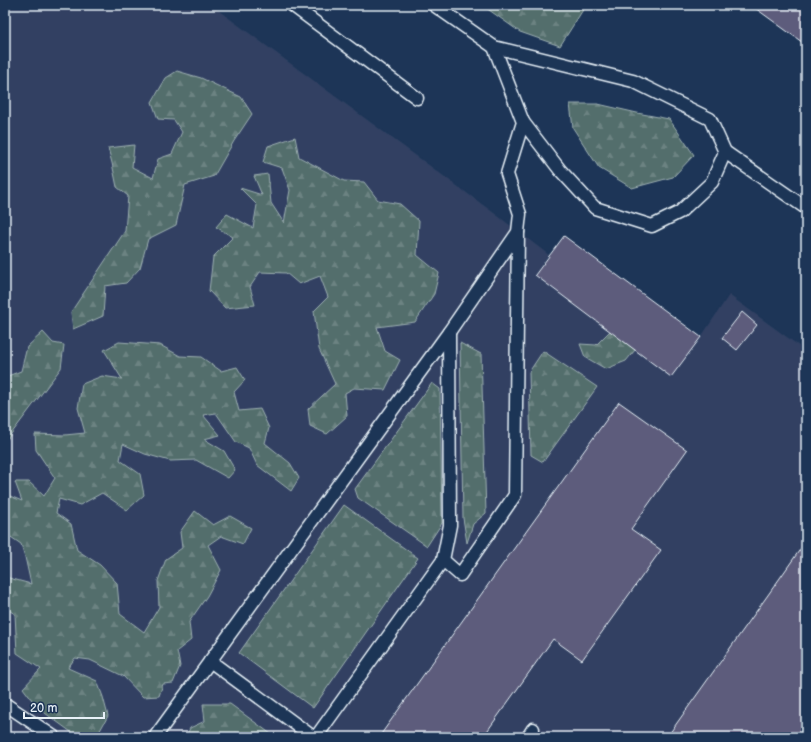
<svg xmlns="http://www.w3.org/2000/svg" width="811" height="742" viewBox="0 0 811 742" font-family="'Balsamiq Sans',sans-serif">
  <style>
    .built { fill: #304162 }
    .forest { fill: url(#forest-firs); stroke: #9eb0b2 }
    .building { fill: #5d5c7b; stroke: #e8f1f8 }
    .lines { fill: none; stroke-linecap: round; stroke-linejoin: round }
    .lane-casing { stroke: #e8f1f8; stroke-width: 15 }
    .lane { stroke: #1d3557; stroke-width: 12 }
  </style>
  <defs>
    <pattern id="forest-firs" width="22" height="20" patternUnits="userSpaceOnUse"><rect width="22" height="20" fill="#536e6c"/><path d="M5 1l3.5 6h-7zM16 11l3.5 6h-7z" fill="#6c8382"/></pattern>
  </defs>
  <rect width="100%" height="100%" fill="#1d3557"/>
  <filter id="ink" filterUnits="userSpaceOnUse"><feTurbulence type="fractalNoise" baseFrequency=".025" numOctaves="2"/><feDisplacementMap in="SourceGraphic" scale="8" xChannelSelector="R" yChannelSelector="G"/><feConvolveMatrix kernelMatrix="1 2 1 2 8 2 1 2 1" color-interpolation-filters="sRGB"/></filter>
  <g filter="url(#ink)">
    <polygon class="built" points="5,5 211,5 494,213 549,255 535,275 671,376 701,337 729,295 806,351 806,737 5,737"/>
    <g class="forest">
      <polygon points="482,5 586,5 560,46 520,32"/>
      <polygon points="177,71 201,78 241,97 252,114 234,141 214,176 185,185 176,225 148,239 140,268 126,283 105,286 103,316 73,329 71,312 125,231 128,196 117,187 112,163 108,148 134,145 132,167 153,178 158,159 172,154 182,132 174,120 158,119 152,102 166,78"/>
      <polygon points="570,104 598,104 637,113 669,119 694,155 673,177 632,188 599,168 573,128"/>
      <polygon points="295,137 299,157 344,181 364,182 378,200 400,204 419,221 417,255 439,273 434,294 415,322 377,327 385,351 400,360 385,390 354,388 345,393 347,416 327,434 310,426 308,409 335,384 319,349 314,311 328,297 320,276 299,284 286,273 260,272 250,287 255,305 225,308 209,291 213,257 233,237 216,227 227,214 253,228 257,205 240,188 262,195 254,176 268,174 271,203 284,223 290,190 282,168 263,162 268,146"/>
      <polygon points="610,331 635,350 626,361 606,369 585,357 580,344 596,345"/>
      <polygon points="43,332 53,343 64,345 61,368 5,442 5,377 21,371 27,347"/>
      <polygon points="119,342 160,345 180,356 201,357 221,371 237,367 245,380 234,392 239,411 260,409 269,428 265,443 290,463 299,478 291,491 257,465 249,448 236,442 216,413 203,415 220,435 204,439 224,451 235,470 228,478 196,460 170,461 145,454 123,444 120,460 140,474 144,495 127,510 102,493 80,505 59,499 56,513 71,524 77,550 100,565 117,583 120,614 144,632 159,607 158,581 166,559 182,548 180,532 195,511 213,525 230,516 251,528 243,544 221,536 208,545 221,570 207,596 189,622 191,640 177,651 180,666 173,683 163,684 159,696 143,697 123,676 90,660 75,658 68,668 97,681 103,697 108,716 98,734 98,737 78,737 38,708 23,688 41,669 17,653 15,614 5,608 5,574 9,578 31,584 25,557 21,544 5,533 5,494 22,501 15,482 29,482 44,496 55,478 36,450 35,434 65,435 85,433 78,408 82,384 102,376 122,379 104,350"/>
      <polygon points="460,343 481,354 486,513 473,524 467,543 463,518"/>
      <polygon points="543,351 597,387 543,462 531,455 529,372"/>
      <polygon points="432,383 440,389 442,523 427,546 358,498 355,489"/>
      <polygon points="344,505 418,558 313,708 239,653"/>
      <polygon points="203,704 230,704 275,737 186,737 190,728 205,721"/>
    </g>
    <g class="building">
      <polygon points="751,5 806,5 806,45"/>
      <polygon points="564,236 701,337 671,377 535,275"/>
      <polygon points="742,312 757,325 737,350 722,338"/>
      <polygon points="619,402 687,450 631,529 661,550 582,660 553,639 483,737 379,737"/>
      <polygon points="806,541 806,737 667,737 780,578"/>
    </g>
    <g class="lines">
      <g class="lane-casing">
        <g id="lane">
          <polyline points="292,5 417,98"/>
          <polyline points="434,5 494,47 633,81 710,119 725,152 806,208"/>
          <polyline points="523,122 560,170 595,208 652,226 680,212 712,182 725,152"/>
          <polyline points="443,560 460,575 515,495 518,232"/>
          <polyline points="210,661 313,737"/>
          <polyline points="5,704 54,737"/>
          <polyline points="155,737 449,332 518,232 520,214 507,174 523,122 494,47"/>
          <polyline points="316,737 443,560 450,525 449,332"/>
          <polyline points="528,737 533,729"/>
        </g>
      </g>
      <use href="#lane" class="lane"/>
    </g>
  </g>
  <rect width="811" height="742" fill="none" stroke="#1d3557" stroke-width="20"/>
  <rect x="10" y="10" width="791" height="722" fill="none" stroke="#e8f1f8" stroke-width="1.5" filter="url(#ink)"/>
  <path d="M24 712v6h80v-6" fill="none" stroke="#e8f1f8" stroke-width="2"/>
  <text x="30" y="712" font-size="12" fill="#e8f1f8" stroke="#1d3557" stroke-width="3" paint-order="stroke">20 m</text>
</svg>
